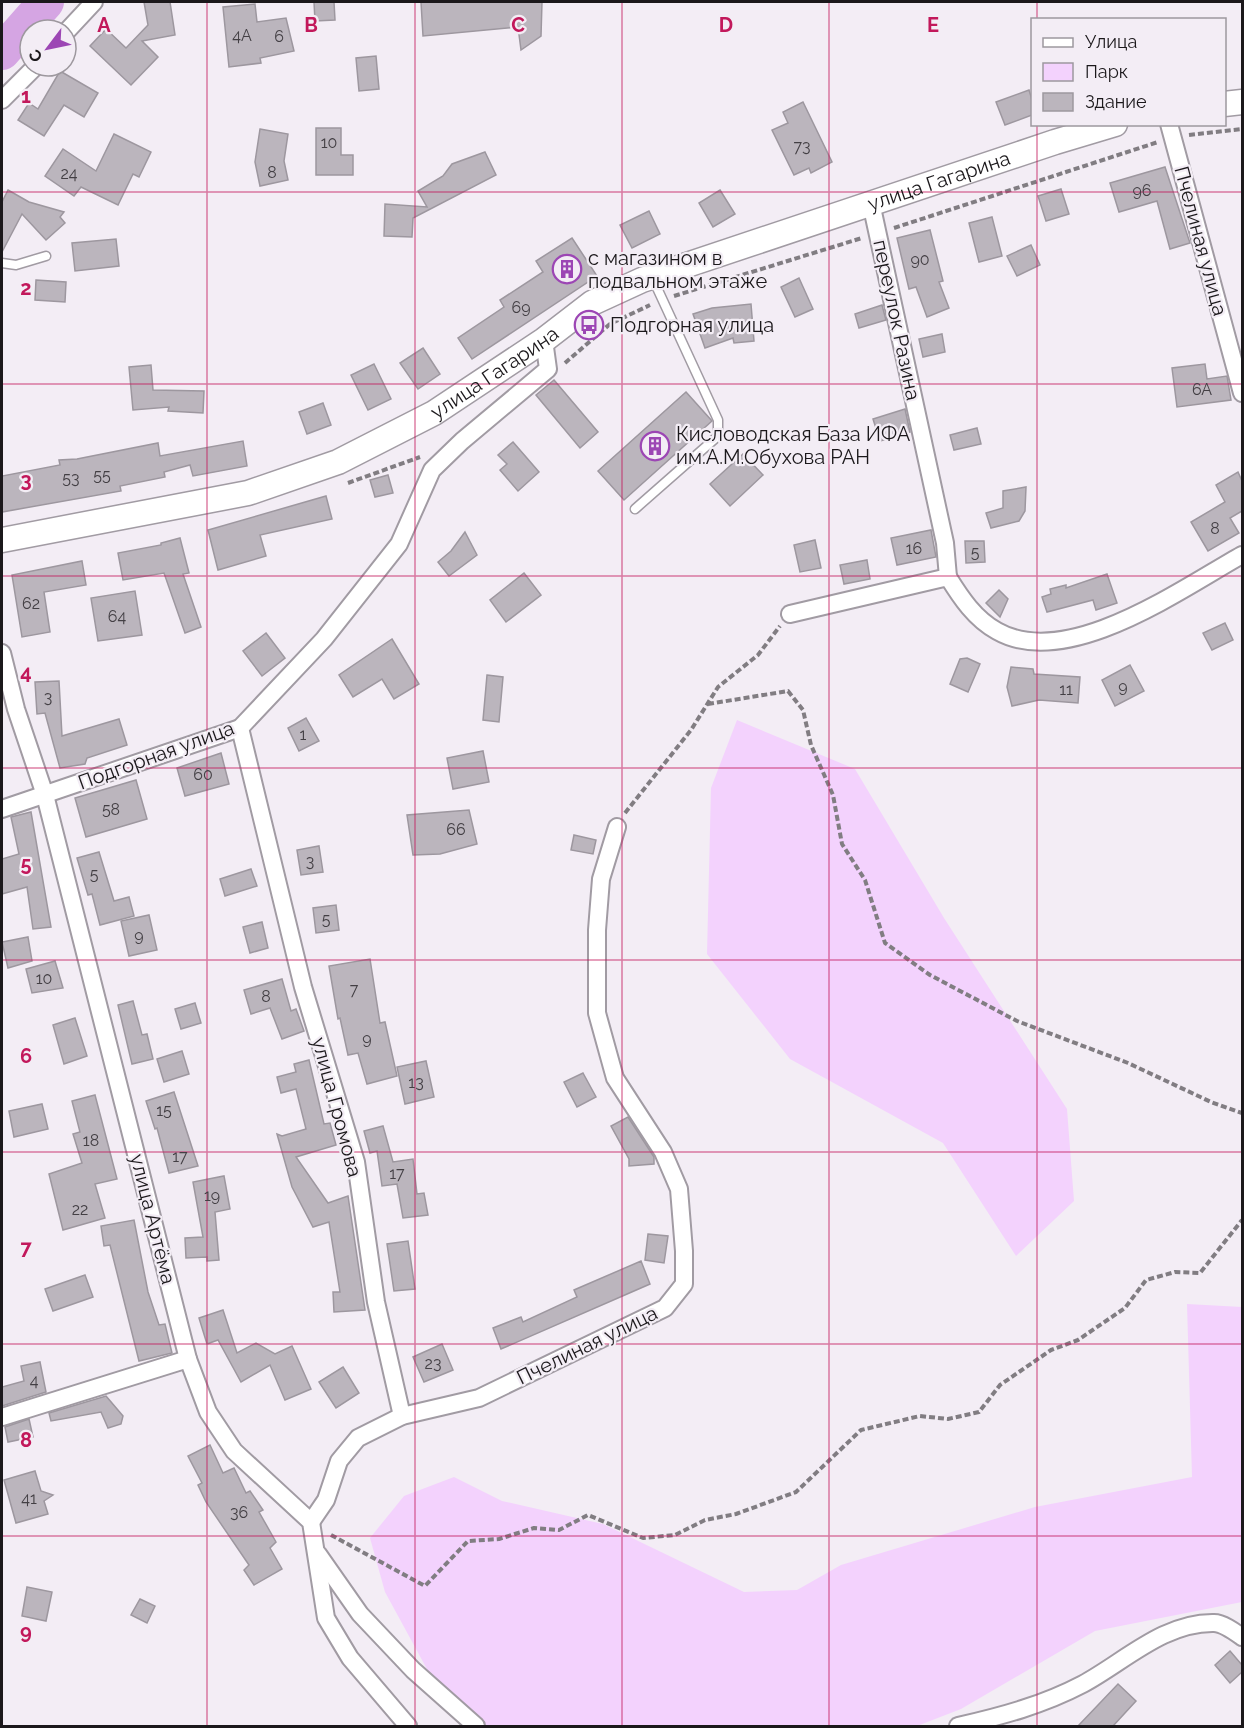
<svg xmlns="http://www.w3.org/2000/svg" width="1244" height="1728" viewBox="0 0 1244 1728" font-family="Raleway,sans-serif">
  <style>
    .green { fill: #f3d2fd }
    .lines { fill: none; stroke-linecap: round; stroke-linejoin: round }
    .river { stroke: #d5a5e3; stroke-width: 36 }
    .building { fill: #bbb5bd; stroke: #9d979f; stroke-width: 1.5 }
    .lane-casing { stroke: #a19ba3; stroke-width: 11 }
    .street-casing { stroke: #a19ba3; stroke-width: 20 }
    .secondary-casing { stroke: #a19ba3; stroke-width: 27 }
    .path { stroke: #817d82; stroke-width: 4; stroke-dasharray: 6 3; stroke-linecap: butt }
    .lane { stroke: #fff; stroke-width: 8 }
    .street { stroke: #fff; stroke-width: 16 }
    .secondary { stroke: #fff; stroke-width: 24 }
    .grid { fill: none; stroke: #c2185b; stroke-width: 1.5; stroke-opacity: 0.55 }
    .labels { text-anchor: middle; stroke-width: 4.5; stroke-linejoin: round; paint-order: stroke }
    .number-label { font-size: 16px; fill: #433f44 }
    .street-label { font-size: 20px; fill: #1b181b; stroke: #f3edf5 }
    .poi-label { font-size: 20px; fill: #1b181b; stroke: #f3edf5; text-anchor: start }
    .grid-label { font-size: 20px; text-anchor: middle; font-weight: bold; fill: #c2185b; stroke: #f3edf5; stroke-width: 4.5; stroke-linejoin: round; paint-order: stroke }
  </style>
  <rect width="100%" height="100%" fill="#f3edf5"/>
  <g class="green">
    <polygon points="737,720 855,769 944,918 1067,1109 1074,1201 1016,1256 943,1143 790,1059 707,954 711,788"/>
    <polygon points="1187,1304 1242,1307 1242,1602 1095,1631 961,1709 917,1726 467,1726 440,1693 385,1592 370,1538 404,1496 454,1477 502,1501 603,1524 744,1592 797,1590 841,1565 1035,1507 1192,1477"/>
  </g>
  <g class="lines">
    <polyline class="river" points="2,52 46,2"/>
  </g>
  <g class="building">
    <polygon points="144,2 170,2 175,35 142,41 158,57 131,85 90,46 106,29 126,48 148,25"/>
    <polygon points="314,2 334,2 335,20 315,21"/>
    <polygon points="421,2 542,2 541,36 521,50 518,27 423,36"/>
    <polygon points="255,4 257,22 286,18 294,51 260,58 261,63 229,67 223,7"/>
    <polygon points="376,56 379,89 359,91 356,58"/>
    <polygon points="60,71 98,93 84,117 64,105 44,136 18,120 29,103 38,109"/>
    <polygon points="1029,90 1032,100 1032,115 1005,125 996,102"/>
    <polygon points="803,102 832,162 811,173 809,168 794,175 772,130 788,123 783,112"/>
    <polygon points="316,128 341,128 341,155 353,155 353,175 316,175"/>
    <polygon points="260,129 288,134 284,161 288,180 260,186 255,162"/>
    <polygon points="114,134 151,152 139,177 133,174 118,205 81,187 74,196 45,176 63,149 96,171"/>
    <polygon points="485,152 496,175 413,218 412,237 384,236 385,204 427,207 418,191 443,176 452,164"/>
    <polygon points="1165,167 1190,243 1170,249 1157,201 1119,212 1110,183"/>
    <polygon points="1061,189 1069,214 1046,221 1038,196"/>
    <polygon points="8,190 29,202 64,212 60,217 65,223 46,240 22,214 2,252 2,202"/>
    <polygon points="720,190 735,214 713,227 699,203"/>
    <polygon points="649,211 660,234 632,248 620,225"/>
    <polygon points="992,217 1002,256 979,262 969,223"/>
    <polygon points="930,230 943,281 939,282 949,308 927,317 916,287 909,289 897,238"/>
    <polygon points="572,238 597,276 472,359 458,338 504,307 500,300 543,272 536,261"/>
    <polygon points="116,239 119,266 75,271 72,243"/>
    <polygon points="1031,245 1040,265 1017,276 1007,256"/>
    <polygon points="799,278 813,309 795,317 781,287"/>
    <polygon points="36,280 66,282 65,302 35,300"/>
    <polygon points="751,304 754,341 734,343 733,338 705,348 693,314 712,308"/>
    <polygon points="882,305 886,320 859,328 855,314"/>
    <polygon points="942,334 945,352 923,357 919,339"/>
    <polygon points="423,348 440,374 418,389 400,363"/>
    <polygon points="374,364 391,399 368,410 351,375"/>
    <polygon points="1205,364 1207,379 1227,376 1231,400 1177,407 1172,368"/>
    <polygon points="151,365 153,390 204,391 203,413 168,411 169,407 133,410 129,367"/>
    <polygon points="554,380 598,432 580,448 536,395"/>
    <polygon points="686,392 712,421 624,500 598,471"/>
    <polygon points="323,403 331,425 307,434 299,412"/>
    <polygon points="905,409 910,432 880,441 873,419"/>
    <polygon points="977,428 981,444 954,450 950,435"/>
    <polygon points="243,441 247,466 193,476 190,465 164,472 165,477 120,486 121,491 2,512 2,476 60,465 59,460 77,459 158,443 160,456"/>
    <polygon points="513,442 539,472 518,491 500,470 507,464 498,455"/>
    <polygon points="743,454 763,475 730,506 710,484"/>
    <polygon points="1238,472 1242,481 1242,511 1230,518 1239,533 1208,551 1191,522 1225,502 1216,485"/>
    <polygon points="388,475 393,493 375,497 370,480"/>
    <polygon points="1026,487 1025,511 1019,521 991,528 986,513 1003,508 1003,491"/>
    <polygon points="326,496 332,519 260,535 266,556 218,570 208,530"/>
    <polygon points="931,530 936,557 897,565 891,538"/>
    <polygon points="465,532 477,555 449,576 438,562 451,551"/>
    <polygon points="180,538 189,573 183,574 201,627 185,633 164,573 123,580 118,553 161,545 161,543"/>
    <polygon points="815,540 821,568 800,572 794,545"/>
    <polygon points="965,541 984,541 985,562 966,563"/>
    <polygon points="867,560 870,579 844,584 840,565"/>
    <polygon points="82,561 86,585 44,592 50,632 22,637 12,575"/>
    <polygon points="524,573 541,595 506,622 490,600"/>
    <polygon points="1107,574 1117,603 1096,610 1093,600 1047,612 1042,597 1051,594 1050,589 1066,585 1066,588"/>
    <polygon points="999,590 1008,599 1000,617 986,603"/>
    <polygon points="135,591 142,635 98,641 91,598"/>
    <polygon points="1225,623 1233,640 1212,650 1203,633"/>
    <polygon points="266,633 285,658 262,676 243,651"/>
    <polygon points="392,639 419,684 394,699 382,679 353,697 339,675"/>
    <polygon points="967,658 980,664 968,692 950,684 960,659"/>
    <polygon points="1130,665 1144,691 1115,706 1102,680"/>
    <polygon points="1011,667 1033,669 1034,674 1080,677 1078,703 1039,700 1012,706 1007,687"/>
    <polygon points="487,675 503,677 499,722 483,720"/>
    <polygon points="59,681 62,736 119,719 127,745 87,758 85,764 60,768 45,713 37,714 35,682"/>
    <polygon points="306,718 319,741 299,751 288,728"/>
    <polygon points="483,751 489,782 453,789 447,758"/>
    <polygon points="221,753 229,784 185,796 177,768"/>
    <polygon points="136,780 147,819 86,837 75,798"/>
    <polygon points="469,810 477,844 440,854 413,855 407,815"/>
    <polygon points="31,812 51,927 33,929 27,887 2,894 2,859 19,854 11,817"/>
    <polygon points="574,835 596,840 593,854 571,850"/>
    <polygon points="319,846 323,872 301,875 297,850"/>
    <polygon points="99,852 114,901 129,897 134,916 100,925 92,894 88,895 77,858"/>
    <polygon points="251,869 257,886 225,896 220,879"/>
    <polygon points="336,905 339,930 316,933 313,908"/>
    <polygon points="149,915 157,950 129,956 121,921"/>
    <polygon points="262,922 268,948 250,953 243,927"/>
    <polygon points="28,937 32,961 8,968 2,942"/>
    <polygon points="370,959 380,1023 385,1022 397,1076 367,1084 358,1053 348,1055 340,1018 338,1019 329,966"/>
    <polygon points="55,961 63,988 32,993 26,969"/>
    <polygon points="282,979 291,1011 296,1009 304,1031 282,1039 270,1008 251,1014 244,990"/>
    <polygon points="133,1001 142,1035 147,1034 153,1059 132,1064 118,1005"/>
    <polygon points="195,1003 201,1023 181,1029 175,1009"/>
    <polygon points="75,1018 87,1056 64,1064 53,1025"/>
    <polygon points="182,1051 189,1074 164,1082 157,1059"/>
    <polygon points="309,1060 324,1124 330,1123 336,1145 296,1157 328,1203 348,1196 365,1310 334,1312 333,1292 340,1292 329,1222 313,1227 292,1187 277,1134 282,1136 306,1129 296,1089 281,1093 277,1077 296,1072 294,1064"/>
    <polygon points="426,1061 434,1097 405,1104 397,1067"/>
    <polygon points="583,1073 596,1097 577,1107 564,1082"/>
    <polygon points="174,1092 198,1166 169,1173 157,1128 155,1129 146,1101"/>
    <polygon points="95,1095 117,1179 95,1184 105,1218 63,1230 49,1174 82,1163 73,1134 80,1132 72,1101"/>
    <polygon points="42,1104 48,1129 14,1137 9,1111"/>
    <polygon points="628,1117 654,1157 654,1164 629,1166 629,1159 611,1126"/>
    <polygon points="383,1126 393,1162 413,1159 417,1194 424,1193 428,1215 403,1218 397,1184 382,1186 377,1151 370,1153 364,1131"/>
    <polygon points="224,1176 230,1209 215,1212 219,1260 207,1261 207,1257 186,1258 185,1238 203,1237 193,1182"/>
    <polygon points="134,1220 148,1292 159,1325 165,1324 172,1353 139,1361 110,1245 104,1246 101,1226"/>
    <polygon points="648,1234 668,1236 664,1263 645,1260"/>
    <polygon points="408,1241 415,1289 394,1291 387,1244"/>
    <polygon points="641,1261 650,1284 501,1349 493,1328 521,1317 523,1322 577,1297 574,1290"/>
    <polygon points="85,1275 93,1297 53,1311 45,1289"/>
    <polygon points="223,1310 237,1353 256,1343 275,1354 292,1346 311,1389 285,1400 270,1365 241,1382 218,1340 207,1344 199,1318"/>
    <polygon points="442,1344 453,1370 424,1382 413,1357"/>
    <polygon points="40,1362 46,1392 2,1406 2,1387 24,1381 21,1366"/>
    <polygon points="343,1367 359,1393 336,1408 319,1382"/>
    <polygon points="106,1396 123,1416 121,1424 108,1428 101,1412 51,1421 49,1413"/>
    <polygon points="29,1419 33,1437 8,1442 5,1427"/>
    <polygon points="210,1445 223,1473 234,1468 246,1493 250,1491 263,1510 259,1512 276,1542 270,1548 282,1569 254,1585 244,1570 249,1565 206,1502 198,1485 202,1483 188,1456"/>
    <polygon points="35,1471 41,1491 53,1495 44,1501 48,1514 16,1523 4,1480"/>
    <polygon points="27,1587 52,1592 46,1621 22,1616"/>
    <polygon points="140,1599 155,1606 147,1623 131,1615"/>
    <polygon points="1230,1651 1242,1665 1242,1672 1230,1683 1215,1665"/>
    <polygon points="1118,1684 1136,1701 1113,1726 1078,1726"/>
  </g>
  <g class="lines">
    <g class="lane-casing">
      <g id="lane">
        <polyline points="2,263 16,265 46,256"/>
        <polyline points="635,509 718,436 718,420 652,277"/>
      </g>
    </g>
    <g class="street-casing">
      <g id="street">
        <polyline points="66,32 94,2"/>
        <polyline points="2,100 36,66"/>
        <polyline points="1169,124 1242,393"/>
        <polyline points="871,203 945,543 948,577"/>
        <path d="M790 614 948 577C961 598 975 619 997 631 1067 671 1181 589 1242 555"/>
        <polyline points="2,653 16,709 45,795 188,1359 208,1412 234,1451 311,1522 326,1618 350,1658 408,1726"/>
        <polyline points="240,728 303,987 356,1162 376,1302 402,1416"/>
        <polyline points="2,809 240,728 324,639 399,544 432,470 462,441 548,369 544,340"/>
        <polyline points="2,1417 188,1359"/>
        <polyline points="311,1522 326,1500 339,1461 358,1438 402,1416 479,1398 665,1308 684,1284 684,1251 679,1189 663,1152 615,1078 597,1013 597,930 601,879 617,827"/>
        <polyline points="318,1554 360,1614 413,1670 476,1726"/>
        <path d="M958 1726C1002 1716 1043 1705 1083 1684 1124 1662 1164 1622 1214 1623 1223 1623 1235 1632 1242 1637"/>
      </g>
    </g>
    <g class="secondary-casing">
      <g id="secondary">
        <polyline points="1224,104 1242,102"/>
        <path id="s1" d="M2 540 248 493 338 462 434 413 544 340 592 303 642 280 1055 142 1115 124"/>
      </g>
    </g>
    <g class="path">
      <polyline points="1189,135 1242,129"/>
      <polyline points="894,228 1158,142"/>
      <polyline points="674,296 862,238"/>
      <polyline points="565,363 610,324 650,305"/>
      <polyline points="348,483 420,457"/>
      <polyline points="708,704 788,691 803,710 811,745 833,795 842,844 865,880 885,943 930,975 1017,1021 1128,1063 1211,1102 1242,1113"/>
      <polyline points="625,813 691,730 718,687 758,655 780,626"/>
      <polyline points="331,1535 425,1586 468,1541 499,1539 534,1528 559,1530 588,1515 643,1538 675,1535 705,1520 736,1514 796,1492 861,1430 920,1416 948,1419 979,1412 1000,1385 1051,1350 1078,1340 1125,1308 1146,1280 1175,1272 1200,1273 1242,1220"/>
    </g>
    <use href="#lane" class="lane"/>
    <use href="#street" class="street"/>
    <use href="#secondary" class="secondary"/>
  </g>
  <path class="grid" d="M207 2V1726M415 2V1726M622 2V1726M829 2V1726M1037 2V20M1037 124V1726M2 192H1242M2 384H1242M2 576H1242M2 768H1242M2 960H1242M2 1152H1242M2 1344H1242M2 1536H1242"/>
  <defs>
    <g id="building-ring" transform="scale(1.5)"><circle r="9.5" fill="#f3edf5" stroke="#9c46b4" stroke-width="1.5"/><path d="M-4-6H4V6H1V3H-1V6H-4ZM-2.5-4.3h1.7v1.8h-1.7ZM.8-4.3h1.7v1.8H.8ZM-2.5-1h1.7V.8h-1.7ZM.8-1h1.7V.8H.8Z" fill="#9c46b4"/></g>
    <g id="bus-ring" transform="scale(1.5)"><circle r="9.5" fill="#f3edf5" stroke="#9c46b4" stroke-width="1.5"/><path d="M-5-6H5V4H4V6H2V4H-2V6H-4V4H-5ZM-3.5-4V0h7V-4ZM-3.5 1.2v1.5H-2V1.2ZM2 1.2v1.5H3.5V1.2Z" fill="#9c46b4"/></g>
  </defs>
  <g fill-rule="evenodd">
    <use href="#building-ring" x="567" y="269"/>
    <use href="#bus-ring" x="589" y="325"/>
    <use href="#building-ring" x="655" y="446"/>
  </g>
  <g class="labels">
    <g class="number-label">
      <text x="242" y="41">4А</text>
      <text x="279" y="42">6</text>
      <text x="329" y="148">10</text>
      <text x="802" y="152">73</text>
      <text x="272" y="178">8</text>
      <text x="69" y="179">24</text>
      <text x="1142" y="196">96</text>
      <text x="920" y="265">90</text>
      <text x="521" y="313">69</text>
      <text x="1202" y="395">6А</text>
      <text x="102" y="481">55</text>
      <text x="71" y="484">53</text>
      <text x="1215" y="534">8</text>
      <text x="914" y="554">16</text>
      <text x="975" y="558">5</text>
      <text x="31" y="609">62</text>
      <text x="117" y="622">64</text>
      <text x="1123" y="692">9</text>
      <text x="1066" y="695">11</text>
      <text x="48" y="703">3</text>
      <text x="303" y="740">1</text>
      <text x="203" y="780">60</text>
      <text x="111" y="815">58</text>
      <text x="456" y="835">66</text>
      <text x="310" y="867">3</text>
      <text x="94" y="880">5</text>
      <text x="326" y="925">5</text>
      <text x="139" y="941">9</text>
      <text x="44" y="984">10</text>
      <text x="354" y="995">7</text>
      <text x="266" y="1002">8</text>
      <text x="367" y="1044">9</text>
      <text x="416" y="1088">13</text>
      <text x="164" y="1116">15</text>
      <text x="91" y="1146">18</text>
      <text x="180" y="1162">17</text>
      <text x="397" y="1179">17</text>
      <text x="212" y="1201">19</text>
      <text x="80" y="1215">22</text>
      <text x="433" y="1369">23</text>
      <text x="34" y="1386">4</text>
      <text x="29" y="1504">41</text>
      <text x="239" y="1518">36</text>
    </g>
    <g class="street-label">
      <text dy="7" stroke="none"><textPath href="#s1" startOffset="1014">улица Гагарина</textPath></text>
      <text transform="translate(1201 241) rotate(75)" y="7">Пчелиная улица</text>
      <text transform="translate(897 320) rotate(78)" y="7">переулок Разина</text>
      <text dy="7" stroke="none"><textPath href="#s1" startOffset="526">улица Гагарина</textPath></text>
      <text transform="translate(156 755) rotate(-20)" y="7">Подгорная улица</text>
      <text transform="translate(337 1107) rotate(75)" y="7">улица Громова</text>
      <text transform="translate(153 1219) rotate(76)" y="7">улица Артёма</text>
      <text transform="translate(587 1345) rotate(-26)" y="7">Пчелиная улица</text>
    </g>
    <g class="poi-label">
      <text x="588" y="265">с магазином в<tspan x="588" dy="23">подвальном этаже</tspan></text>
      <text x="610" y="332">Подгорная улица</text>
      <text x="676" y="441">Кисловодская База ИФА<tspan x="676" dy="23">им.А.М.Обухова РАН</tspan></text>
    </g>
  </g>
  <g class="grid-label">
    <text x="104" y="32">A</text>
    <text x="311" y="32">B</text>
    <text x="518" y="32">C</text>
    <text x="726" y="32">D</text>
    <text x="933" y="32">E</text>
    <text x="26" y="103">1</text>
    <text x="26" y="295">2</text>
    <text x="26" y="487">3</text>
    <text x="26" y="679">4</text>
    <text x="26" y="871">5</text>
    <text x="26" y="1063">6</text>
    <text x="26" y="1255">7</text>
    <text x="26" y="1447">8</text>
    <text x="26" y="1639">9</text>
  </g>
  <rect width="1244" height="1728" fill="none" stroke="#1b181b" stroke-width="6"/>
  <rect x="1031" y="18" width="195" height="108" fill="#f3edf5" stroke="#9d989e" stroke-width="1.5"/>
  <rect x="1043" y="38" width="30" height="9" fill="#ffffff" stroke="#9d989e" stroke-width="1.5"/>
  <text x="1085" y="48" font-size="18" fill="#1b181b">Улица</text>
  <rect x="1043" y="63" width="30" height="18" fill="#f3d2fd" stroke="#9d989e" stroke-width="1.5"/>
  <text x="1085" y="78" font-size="18" fill="#1b181b">Парк</text>
  <rect x="1043" y="93" width="30" height="18" fill="#bbb5bd" stroke="#9d989e" stroke-width="1.5"/>
  <text x="1085" y="108" font-size="18" fill="#1b181b">Здание</text>
  <g transform="translate(48 48) rotate(238)"><circle r="28" fill="#f3edf5" stroke="#9d989e" stroke-width="1.5"/>
  <path d="M0-4.5L10 22L0 15L-10 22Z" fill="#9c46b4"/>
  <text y="-9" font-size="16" font-weight="bold" text-anchor="middle" fill="#1b181b">С</text>
  </g>
</svg>
